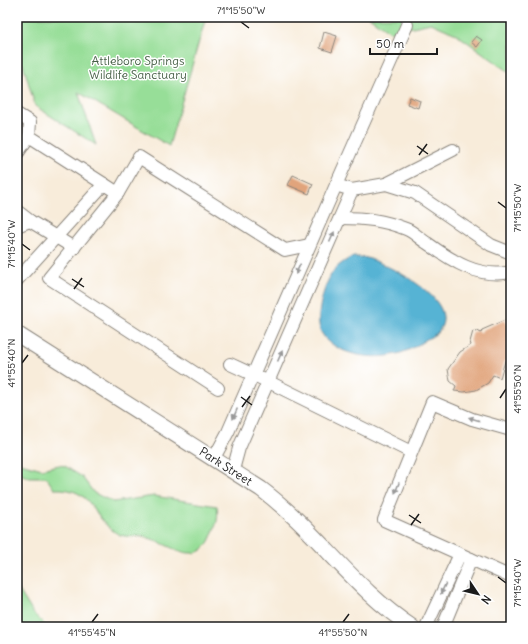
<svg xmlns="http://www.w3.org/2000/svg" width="528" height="644" viewBox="0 0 528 644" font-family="Delius,sans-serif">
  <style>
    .green { fill: #97de98; stroke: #5a7d5a }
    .water { fill: #56b3d4; stroke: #396878 }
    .building { fill: #e1a47b }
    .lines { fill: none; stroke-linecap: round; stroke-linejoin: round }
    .minor-casing { stroke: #8a847b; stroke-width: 14 }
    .major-casing { stroke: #8a847b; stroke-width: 17 }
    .minor { stroke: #fff; stroke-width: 12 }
    .major { stroke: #fff; stroke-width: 15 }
    .oneway { fill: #999 }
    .ticks { fill: none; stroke: #1c1c1c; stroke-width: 1.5 }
    .labels { text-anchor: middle; stroke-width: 3; stroke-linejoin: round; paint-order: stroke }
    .park-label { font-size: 12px; fill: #476047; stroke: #fff }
    .street-label { font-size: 12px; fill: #1c1c1c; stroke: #fff }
    .neatline { fill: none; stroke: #1c1c1c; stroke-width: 1.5 }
    .ticks-label { font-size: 10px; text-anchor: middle; fill: #1c1c1c }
  </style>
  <rect width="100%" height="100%" fill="#fff"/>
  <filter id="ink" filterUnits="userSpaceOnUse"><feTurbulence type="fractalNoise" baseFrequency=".025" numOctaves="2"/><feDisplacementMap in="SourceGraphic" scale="8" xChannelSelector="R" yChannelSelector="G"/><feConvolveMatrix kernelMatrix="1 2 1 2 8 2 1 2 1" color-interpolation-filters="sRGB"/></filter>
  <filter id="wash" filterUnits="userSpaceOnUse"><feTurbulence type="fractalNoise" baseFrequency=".012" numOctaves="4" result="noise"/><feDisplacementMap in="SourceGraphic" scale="16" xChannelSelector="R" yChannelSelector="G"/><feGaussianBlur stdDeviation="0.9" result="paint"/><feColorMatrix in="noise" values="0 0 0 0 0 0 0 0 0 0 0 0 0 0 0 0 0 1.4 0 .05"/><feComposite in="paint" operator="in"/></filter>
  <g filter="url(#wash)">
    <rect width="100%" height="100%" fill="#f8ecda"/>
    <g class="green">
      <polygon points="17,17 206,17 169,146 78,92 96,145 35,106 23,64 17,59"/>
      <polygon points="369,17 511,17 511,73 456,34 431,23 390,32"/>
      <path d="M17 462 42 469 59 465 65 466 82 477 94 493 113 502 154 496 217 506C219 521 216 524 211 537 197 571 166 541 145 537 136 535 125 538 118 534 91 519 95 487 54 489L46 477H28L17 473Z"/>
      <polygon points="17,587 33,613 47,627 17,627"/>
    </g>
    <path class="water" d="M352 257C357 257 363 257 367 258 389 265 463 301 438 332 435 335 429 338 425 340 416 347 404 353 392 355 370 360 333 354 321 332 314 318 325 280 335 269 340 264 346 260 352 257Z"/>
    <g id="blocks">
      <g class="building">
        <polygon points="324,32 337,36 332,52 320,48"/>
        <polygon points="476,36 482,40 477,47 471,42"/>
        <polygon points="410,97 420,101 418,108 407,104"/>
        <polygon points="293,175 313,184 309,194 288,185"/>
        <polygon points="505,320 511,330 510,362 505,361 500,378 493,375 488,383 476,390 464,392 454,391 456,386 450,381 448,369 460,352 471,345 470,342 473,331 476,332 476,330 481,333 482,330"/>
      </g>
    </g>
  </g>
  <g filter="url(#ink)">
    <use href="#blocks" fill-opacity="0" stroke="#8a847b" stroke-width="1"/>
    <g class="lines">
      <g class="minor-casing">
        <g id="minor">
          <polyline points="17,114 30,122 29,136 118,193"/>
          <polyline points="17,154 29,136"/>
          <polyline points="386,184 453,150"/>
          <polyline points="336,185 407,25"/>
          <polyline points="17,211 30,221"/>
          <path d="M340 218C365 218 383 220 406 229 414 232 420 239 427 243 452 261 479 279 511 272"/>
          <polyline points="17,226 30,221 74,248"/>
          <polyline points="17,280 104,184"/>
          <polyline points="230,364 269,382 411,452"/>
          <polyline points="218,388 49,278 118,193 139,157 285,250 309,245"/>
          <polyline points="511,430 472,419 432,402 384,520 511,577"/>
          <polyline points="214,458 228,432 336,185 352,190 386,184 415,193 491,245 511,253"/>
          <polyline points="233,470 239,448 352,190"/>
          <polyline points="426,627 460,554"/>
          <polyline points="443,627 471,559"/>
        </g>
      </g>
      <g class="major-casing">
        <g id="major">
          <path id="s1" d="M17 334 261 489C316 530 354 589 412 627"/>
        </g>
      </g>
      <use href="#minor" class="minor"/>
      <use href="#major" class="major"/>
    </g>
    <defs><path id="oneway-solid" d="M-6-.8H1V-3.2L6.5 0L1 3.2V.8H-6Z"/></defs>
    <g class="oneway">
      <use href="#oneway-solid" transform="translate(332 237) rotate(-66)"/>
      <use href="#oneway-solid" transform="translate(298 269) rotate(115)"/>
      <use href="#oneway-solid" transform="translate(280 356) rotate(-66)"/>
      <use href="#oneway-solid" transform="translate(235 414) rotate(113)"/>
      <use href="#oneway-solid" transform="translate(474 419) rotate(-162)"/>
      <use href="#oneway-solid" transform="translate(397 488) rotate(111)"/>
      <use href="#oneway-solid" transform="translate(443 589) rotate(115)"/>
    </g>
  </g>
  <path class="ticks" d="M241 22 249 28M417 146 428 154M419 155 427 144M498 202 506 208M22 244 30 250M72 279 84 287M74 289 82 278M22 363 28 355M241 397 252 405M500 398 506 389M242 407 250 396M409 515 421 523M411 525 419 514M498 577 506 583M92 622 98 614M343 622 349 614"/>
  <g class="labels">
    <g class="park-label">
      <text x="138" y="65">Attleboro Springs<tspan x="138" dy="14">Wildlife Sanctuary</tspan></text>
    </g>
    <g class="street-label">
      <text dy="4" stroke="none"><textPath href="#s1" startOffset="247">Park Street</textPath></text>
    </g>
  </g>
  <rect width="528" height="644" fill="none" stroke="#fff" stroke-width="44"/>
  <g transform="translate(478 594) rotate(125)" stroke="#ffffff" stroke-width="3" paint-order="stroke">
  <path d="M0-3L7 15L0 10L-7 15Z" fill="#1c1c1c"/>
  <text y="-6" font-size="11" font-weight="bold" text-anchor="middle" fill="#1c1c1c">N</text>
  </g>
  <path d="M370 48v6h67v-6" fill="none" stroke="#1c1c1c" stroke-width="2"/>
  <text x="376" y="48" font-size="12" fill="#1c1c1c" stroke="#ffffff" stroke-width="3" paint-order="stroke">50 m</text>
  <rect x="22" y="22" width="484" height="600" class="neatline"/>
  <g class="ticks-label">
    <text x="241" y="14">71°15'50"W</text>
    <text transform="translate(517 208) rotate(-90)" y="4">71°15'50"W</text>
    <text transform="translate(11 244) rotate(-90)" y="4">71°15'40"W</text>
    <text transform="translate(11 363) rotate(-90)" y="4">41°55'40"N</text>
    <text transform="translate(517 389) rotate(-90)" y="4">41°55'50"N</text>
    <text transform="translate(517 583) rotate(-90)" y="4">71°15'40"W</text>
    <text x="92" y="636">41°55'45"N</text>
    <text x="343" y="636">41°55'50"N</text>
  </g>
</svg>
